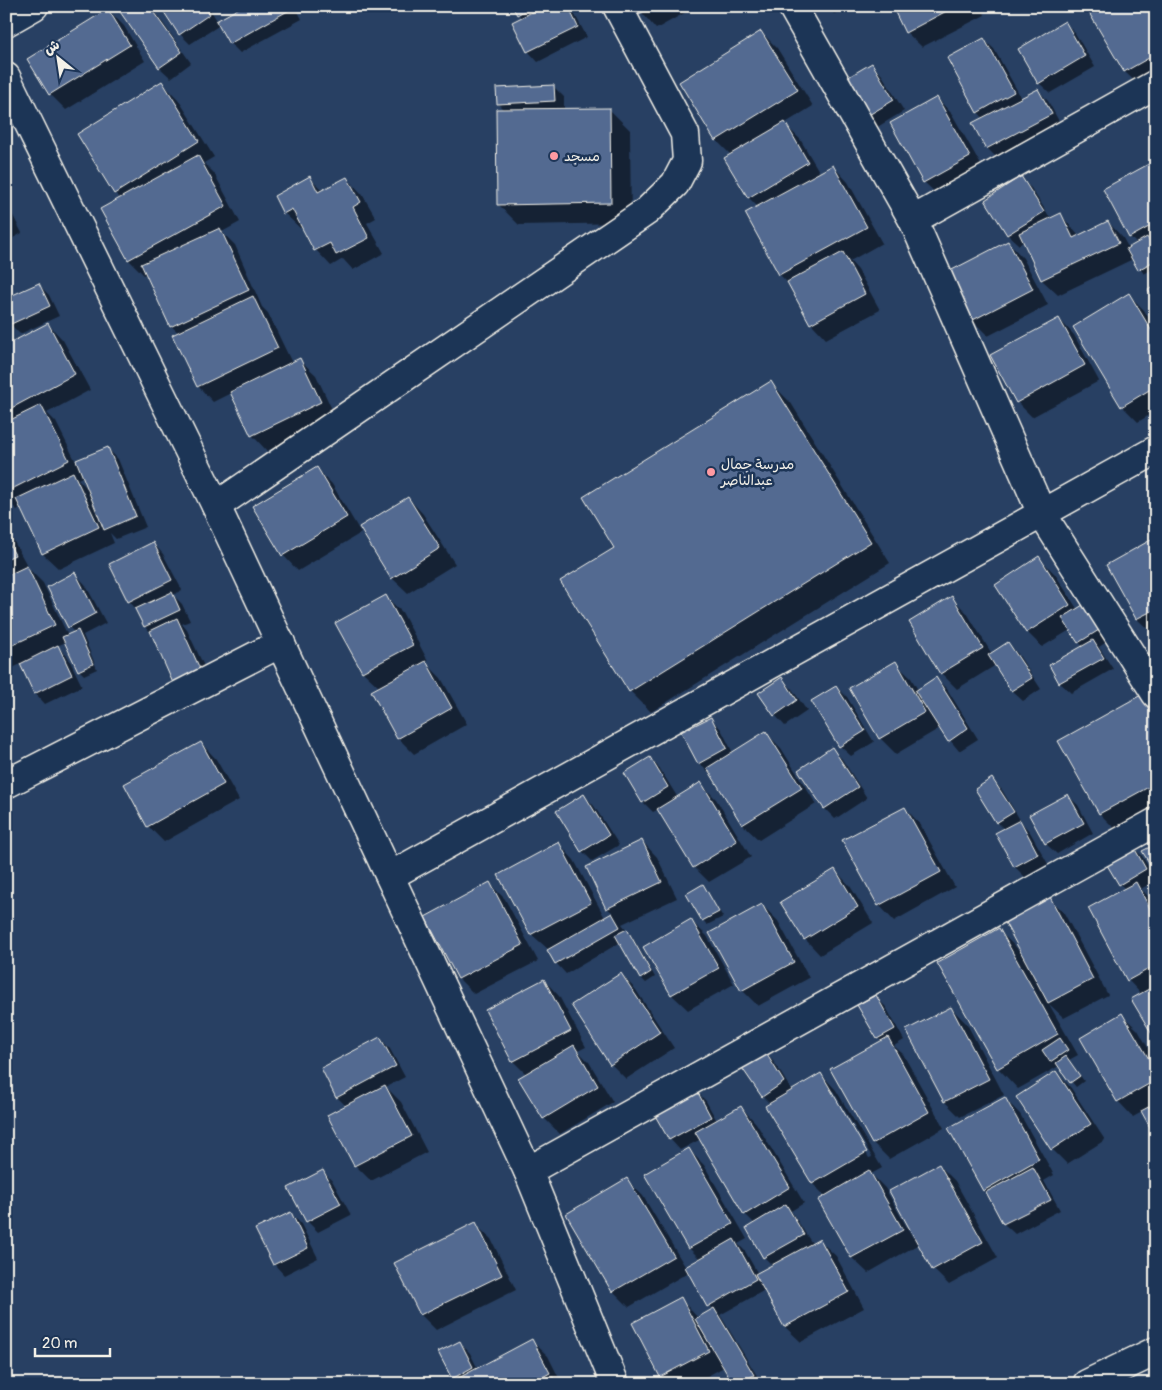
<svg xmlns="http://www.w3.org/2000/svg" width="1162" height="1390" viewBox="0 0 1162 1390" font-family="Pangolin,'Playpen Sans Arabic',sans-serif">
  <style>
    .shadow { fill: #0007; fill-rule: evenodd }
    .building { fill: #536b91; stroke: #f4f1e8 }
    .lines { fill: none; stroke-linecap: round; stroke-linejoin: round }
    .street-casing { stroke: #f4f1e8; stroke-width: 31 }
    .primary-casing { stroke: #f4f1e8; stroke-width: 31 }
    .street { stroke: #1d3557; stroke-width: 28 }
    .primary { stroke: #1d3557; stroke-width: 28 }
    .poi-dot { fill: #ff9aa2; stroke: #1d3557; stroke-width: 2 }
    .labels { text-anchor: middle; stroke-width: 5; stroke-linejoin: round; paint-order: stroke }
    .poi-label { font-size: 14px; fill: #f4f1e8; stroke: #1d3557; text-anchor: start }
  </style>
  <rect width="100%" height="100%" fill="#284063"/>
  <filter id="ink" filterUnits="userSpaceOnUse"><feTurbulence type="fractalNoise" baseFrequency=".02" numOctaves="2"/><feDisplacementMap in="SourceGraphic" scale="10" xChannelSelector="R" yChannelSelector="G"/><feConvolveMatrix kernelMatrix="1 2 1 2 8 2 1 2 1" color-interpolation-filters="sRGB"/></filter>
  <g filter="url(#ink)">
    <g class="shadow">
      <polygon points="117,6 151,6 191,63 171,78 160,68"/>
      <polygon points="162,6 208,6 218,22 246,6 295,6 302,19 240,53 230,43 220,25 190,44 180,34"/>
      <polygon points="513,6 570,6 587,37 538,62 528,51 522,19"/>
      <polygon points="636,6 697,6 656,29"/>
      <polygon points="826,6 852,6 834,14"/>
      <polygon points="893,6 981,6 985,15 922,47 906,32"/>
      <polygon points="1087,6 1156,6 1156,78 1141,87 1125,72"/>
      <polygon points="108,10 124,26 145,61 66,110 50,94"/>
      <polygon points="1065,23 1075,33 1095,67 1050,93 1039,83"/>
      <polygon points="761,32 777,48 813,106 784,124 800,139 820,173 833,166 848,182 882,243 850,261 858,270 880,310 826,339 811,323 790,285 780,275 747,213 758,207 749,198 725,158 731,155 716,140 680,82"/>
      <polygon points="983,39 994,49 1022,99 1038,90 1048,101 1061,125 997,158 987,148 984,119 978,112"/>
      <polygon points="872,65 882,75 904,111 874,129 863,118"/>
      <polygon points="162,83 178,99 214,157 204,163 214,173 240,222 222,232 235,245 262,307 268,313 292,363 300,360 316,375 336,418 267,451 252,435 231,393 213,402 198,386 179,333 171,326 147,273 144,275 129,260 121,199 115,193"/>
      <polygon points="553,86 564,97 564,110 610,110 630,130 631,223 519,225 498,204 505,111 498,104"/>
      <polygon points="937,98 952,114 985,172 940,197 924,182"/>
      <polygon points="1156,161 1156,267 1144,274 1133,259 1058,295 1042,280 1024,241 1019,245 1008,235 986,200 1020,178 1031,188 1051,219 1061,215 1079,236 1108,222 1123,238 1129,249 1137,244 1130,237"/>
      <polygon points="310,178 323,191 347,178 362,194 376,218 367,223 384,253 353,270 343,259 331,266 316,250 303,227 300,228 284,213"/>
      <polygon points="6,202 22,233 6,242"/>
      <polygon points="1008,242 1023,258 1048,305 988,336 972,320"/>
      <polygon points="39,285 49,295 59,316 20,334 10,324"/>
      <polygon points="1129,295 1144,310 1156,330 1156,411 1138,422 1122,406 1074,328"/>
      <polygon points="1059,319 1074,335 1099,381 1032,417 1017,402"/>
      <path d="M48 324 63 340 90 390 47 413 56 422 76 462 108 449 118 459 146 527 116 539 110 533 114 543 59 569 43 554 21 507 17 510 6 499V346ZM84 476 90 491 78 479Z"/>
      <polygon points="771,383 791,403 890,563 651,712 630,691 616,549"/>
      <polygon points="317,469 332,484 361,533 298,571 283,555"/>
      <polygon points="408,498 423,514 455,564 408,593 392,578"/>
      <polygon points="6,527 29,569 43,583 68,636 75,633 69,627 75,574 85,584 106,623 83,635 97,669 84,675 79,670 66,642 57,646 68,657 82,686 45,704 35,693 21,664 6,671"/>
      <polygon points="1156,538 1156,632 1153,634 1137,619 1107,565"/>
      <polygon points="153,543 163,554 182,590 173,595 182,604 190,621 182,624 187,630 211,681 152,634 145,626 136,609 129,601"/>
      <polygon points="1039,558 1055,574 1078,610 1082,607 1093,617 1108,641 1099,647 1113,669 1071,693 1060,683 1050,665 1083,647 1070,630 1042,647 1027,632"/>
      <polygon points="386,597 402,612 428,661 425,662 441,678 467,724 414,754 398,738 380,688 363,672 337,624"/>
      <polygon points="951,597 967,613 992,654 1008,643 1018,654 1041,689 1023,701 1012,691 996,665 957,689 941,673"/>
      <polygon points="895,663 911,678 918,690 936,679 947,689 978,739 959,751 940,728 896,754 880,738"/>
      <polygon points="782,679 792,689 807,711 785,726 775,715"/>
      <polygon points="836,687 847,697 874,742 851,756 840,746"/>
      <polygon points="1141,697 1156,712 1156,807 1115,829 1100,814 1060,741"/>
      <polygon points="710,718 721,729 733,753 766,733 781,748 816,804 759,840 743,825 711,772 709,773 699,763"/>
      <polygon points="201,743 216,759 239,800 164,842 148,826"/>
      <polygon points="832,749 842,759 867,798 835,819 825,809"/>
      <polygon points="650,758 660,769 678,798 701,784 716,799 751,857 709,882 694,867 659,809 653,812 643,802"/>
      <polygon points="992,780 1002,790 1022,823 1030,832 1048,864 1025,877 1015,867 997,834 1005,830 997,822"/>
      <polygon points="584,795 594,806 619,845 592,861 582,851"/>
      <polygon points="1067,795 1078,805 1093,833 1057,854 1046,844 1031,816"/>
      <polygon points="905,808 920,824 955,887 894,921 879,905"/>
      <polygon points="642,841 657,857 677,898 622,924 631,935 655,977 646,983 641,978 621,942 566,974 556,963 548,949 531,934 559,844 574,860 605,918 613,913 607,908"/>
      <polygon points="1131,845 1142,856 1156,880 1141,889 1151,899 1156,908 1156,1039 1142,995 1128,980 1125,889 1120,884"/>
      <polygon points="835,870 850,886 873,923 820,955 805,939"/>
      <polygon points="490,884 505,899 538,961 474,994 459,979"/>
      <polygon points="703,886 723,917 707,925 703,920"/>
      <polygon points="1048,897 1064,913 1108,995 1064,1018 1049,1004 1078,1055 1069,1060 1084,1081 1076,1087 1059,1066 1018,1089 998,1068 998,930 1022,953"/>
      <polygon points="762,905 778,921 809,978 758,1006 742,990 711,933"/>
      <polygon points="691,921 707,936 734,984 688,1010 672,995 645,948"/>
      <polygon points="621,974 636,990 674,1048 626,1079 611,1064"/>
      <polygon points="544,980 559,996 586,1047 578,1051 589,1062 613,1102 560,1134 544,1118 527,1075 513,1061"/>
      <polygon points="875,996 886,1007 904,1040 894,1046 903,1054 944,1128 889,1159 873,1143 882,1042 878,1038"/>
      <polygon points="951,1008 967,1024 1004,1095 960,1117 945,1102 908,1031"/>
      <polygon points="1122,1015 1138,1030 1156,1062 1156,1136 1142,1112 1133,1117 1118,1101"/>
      <polygon points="380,1038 390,1049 405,1077 386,1087 401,1102 427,1152 371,1181 355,1165 346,1106 337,1097"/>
      <path d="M763 1051 774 1062 792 1091 821 1074 836 1090 882 1168 871 1174 885 1188 913 1238 939 1165 955 1181 998 1258 949 1285 933 1269 919 1244 868 1273 852 1258 820 1200 826 1197 813 1184 767 1106 770 1104 762 1096ZM830 1091H833L872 1157 869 1158Z"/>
      <polygon points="1056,1072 1071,1088 1105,1140 1067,1164 1052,1149"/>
      <polygon points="696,1091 706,1101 717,1121 741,1107 756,1123 804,1203 791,1211 813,1245 820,1241 836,1256 864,1308 801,1342 785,1327 765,1290 720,1315 762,1384 734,1384 724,1367 693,1384 669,1384 661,1376 634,1324 681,1299 698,1318 712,1310 689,1272 629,1307 613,1291 627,1180 643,1196 686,1268 700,1259 689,1248 646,1175 689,1150 704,1165 747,1239 738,1244 745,1251 758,1274 773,1266 764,1257 755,1224 745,1214 701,1139 680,1150 670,1139"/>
      <polygon points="1004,1098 1020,1114 1054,1175 1044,1181 1060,1210 1015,1234 1004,1224 989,1195 984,1190"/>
      <polygon points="323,1171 333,1182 351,1215 318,1232 307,1221"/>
      <polygon points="290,1213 301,1224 318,1258 284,1275 274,1264"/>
      <polygon points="475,1224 491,1239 516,1290 436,1330 421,1315"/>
      <polygon points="532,1341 548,1356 562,1384 453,1384 456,1381 453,1378 459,1342 470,1353 478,1369"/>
    </g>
    <g class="building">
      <polygon points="116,6 149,6 182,52 159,68"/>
      <polygon points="160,6 205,6 210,14 179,35"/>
      <polygon points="243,6 292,6 293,8 229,44 216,21"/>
      <polygon points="512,6 533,6 517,15"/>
      <polygon points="544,6 568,6 578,27 527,52 512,22"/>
      <polygon points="635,6 653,6 639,14"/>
      <polygon points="892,6 956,6 905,33"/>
      <polygon points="1085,6 1156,6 1156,54 1124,72"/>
      <polygon points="108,9 130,45 49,95 27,59"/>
      <polygon points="1065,21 1085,56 1038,84 1018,49"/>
      <polygon points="761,31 798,90 715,141 679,82"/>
      <polygon points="984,38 1014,92 977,113 947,58"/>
      <polygon points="872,63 894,100 862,119 840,82"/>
      <polygon points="162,81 199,141 114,194 77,134"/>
      <polygon points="554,85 555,101 497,104 496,88"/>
      <polygon points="1038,89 1052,114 986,149 972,123"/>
      <polygon points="937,97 970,157 923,183 890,123"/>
      <polygon points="610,108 611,203 497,205 496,109"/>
      <polygon points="785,122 808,162 748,198 724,158"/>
      <polygon points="198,155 226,206 128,260 100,209"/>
      <polygon points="1156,160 1156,223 1129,238 1103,189"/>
      <polygon points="833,165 867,227 779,275 745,213"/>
      <polygon points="310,176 318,192 347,177 361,202 353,207 369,238 336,255 330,243 314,251 292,209 283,214 274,196"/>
      <polygon points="1021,176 1044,212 1007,235 985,200"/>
      <polygon points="1061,213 1073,238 1108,221 1119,243 1041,280 1019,233"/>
      <polygon points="220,228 249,290 170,327 141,264"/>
      <polygon points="1147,237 1156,252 1156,260 1138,270 1126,249"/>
      <polygon points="1008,241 1033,289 971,321 946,273"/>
      <polygon points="843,252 865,294 810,324 787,282"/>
      <polygon points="39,283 50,306 9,325 6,318 6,298"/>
      <polygon points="1156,285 1156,302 1148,290"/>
      <polygon points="1129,293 1156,338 1156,386 1121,407 1073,327"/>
      <polygon points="253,296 278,348 197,387 172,335"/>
      <polygon points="1059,318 1085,365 1016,403 990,355"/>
      <polygon points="48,323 75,374 6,411 6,345"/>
      <polygon points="300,358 321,402 251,436 230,392"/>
      <polygon points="771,381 871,542 629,692 560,581 614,548 583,497"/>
      <polygon points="41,405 69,460 6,492 6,422"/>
      <polygon points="108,447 136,516 104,530 76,460"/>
      <polygon points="317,467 347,517 282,556 252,506"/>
      <polygon points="73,472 99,527 42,554 16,499"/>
      <polygon points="408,497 440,548 391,579 359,527"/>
      <polygon points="1156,537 1156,609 1136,619 1106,565"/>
      <polygon points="6,538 15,555 6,559"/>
      <polygon points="153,542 172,580 128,602 109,564"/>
      <polygon points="1039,556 1070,605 1026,633 995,585"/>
      <polygon points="27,566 55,625 6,648 6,576"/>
      <polygon points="75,572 96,613 68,628 47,587"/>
      <polygon points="172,592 180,610 144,627 135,609"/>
      <polygon points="386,595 413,645 362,672 335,623"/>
      <polygon points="952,596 983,648 940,674 909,622"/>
      <polygon points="1083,605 1099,630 1078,643 1062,618"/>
      <polygon points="177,618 201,671 173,683 150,631"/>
      <polygon points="78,630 93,664 78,671 62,637"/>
      <polygon points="1093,640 1104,658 1059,683 1049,665"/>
      <polygon points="1008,642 1032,678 1011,691 988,655"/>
      <polygon points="58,645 72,675 34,694 20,664"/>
      <polygon points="426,661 452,708 397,739 371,691"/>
      <polygon points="896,661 925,712 879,739 849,688"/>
      <polygon points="782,677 797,700 774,716 758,693"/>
      <polygon points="936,677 968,728 948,742 915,691"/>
      <polygon points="836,686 865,731 839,747 811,701"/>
      <polygon points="1141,695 1156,722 1156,783 1099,814 1058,741"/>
      <polygon points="711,717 727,748 698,764 681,732"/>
      <polygon points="766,731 802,788 742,825 707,768"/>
      <polygon points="201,742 224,784 147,827 124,784"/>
      <polygon points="832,747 858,787 824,809 798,770"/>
      <polygon points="650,757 668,787 642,803 624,773"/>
      <polygon points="992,778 1014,812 996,823 975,789"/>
      <polygon points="701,782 737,841 693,868 657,809"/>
      <polygon points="584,794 609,835 581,852 556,811"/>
      <polygon points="1068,794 1084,823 1045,844 1029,815"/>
      <polygon points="905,807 941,872 878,906 842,840"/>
      <polygon points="1020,820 1038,854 1014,867 995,833"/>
      <polygon points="642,840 662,882 606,909 586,867"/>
      <polygon points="559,842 591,903 530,935 498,875"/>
      <polygon points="1132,844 1146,869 1119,885 1104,860"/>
      <polygon points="1156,844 1156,874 1142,851"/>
      <polygon points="835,869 858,907 804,940 780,902"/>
      <polygon points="490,882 523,945 458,979 425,917"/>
      <polygon points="1136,882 1156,920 1156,965 1127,981 1088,908"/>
      <polygon points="703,884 719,912 702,921 686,894"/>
      <polygon points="1049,895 1093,979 1048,1003 1003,919"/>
      <polygon points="762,904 794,962 741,991 709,933"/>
      <polygon points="612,913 620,927 555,964 547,950"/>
      <polygon points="691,919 719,968 671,995 643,947"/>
      <polygon points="999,928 1058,1034 997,1069 937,963"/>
      <polygon points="627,929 651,972 640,979 615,935"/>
      <polygon points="621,973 660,1032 610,1065 571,1005"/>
      <polygon points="544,979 571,1031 512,1062 485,1010"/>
      <polygon points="1156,985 1156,1041 1131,999"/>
      <polygon points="876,995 895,1029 877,1039 857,1005"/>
      <polygon points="951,1007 989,1079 944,1102 906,1030"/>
      <polygon points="1122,1013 1156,1071 1156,1080 1117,1102 1080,1038"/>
      <polygon points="380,1037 396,1066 336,1098 321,1068"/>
      <polygon points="888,1037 929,1112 872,1144 830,1069"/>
      <polygon points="1060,1038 1068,1050 1050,1062 1042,1050"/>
      <polygon points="574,1045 598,1086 543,1119 518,1078"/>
      <polygon points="764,1050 784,1082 762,1097 740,1065"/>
      <polygon points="1066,1056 1080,1076 1070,1083 1056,1063"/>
      <polygon points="1056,1071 1091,1124 1051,1150 1016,1097"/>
      <polygon points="821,1073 867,1152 812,1184 765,1106"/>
      <polygon points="385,1085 412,1136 354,1166 327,1115"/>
      <polygon points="696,1089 711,1117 669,1140 653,1112"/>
      <polygon points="1005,1097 1039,1159 983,1191 948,1128"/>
      <polygon points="1156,1103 1156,1138 1141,1111"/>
      <polygon points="741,1106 790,1187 744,1215 695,1132"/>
      <polygon points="689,1148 733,1224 688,1249 644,1174"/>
      <polygon points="939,1164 983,1242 932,1270 889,1191"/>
      <polygon points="1033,1167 1051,1200 1003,1224 986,1192"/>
      <polygon points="323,1170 341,1204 306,1222 288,1188"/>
      <polygon points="869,1170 903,1230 851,1258 818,1200"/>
      <polygon points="627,1178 674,1256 612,1292 566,1214"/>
      <polygon points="786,1204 804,1235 763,1258 746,1228"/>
      <polygon points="291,1212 308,1248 273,1265 255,1229"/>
      <polygon points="476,1222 502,1275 420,1315 394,1263"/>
      <polygon points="734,1239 756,1279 707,1307 685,1267"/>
      <polygon points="820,1239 849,1292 784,1327 755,1274"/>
      <polygon points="681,1297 709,1351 660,1377 632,1323"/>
      <polygon points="714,1308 754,1375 739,1384 733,1384 695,1319"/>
      <polygon points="532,1339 550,1373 530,1384 452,1384 451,1382"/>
      <polygon points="460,1341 473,1367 452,1379 438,1352"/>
      <polygon points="553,1377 556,1384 540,1384"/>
    </g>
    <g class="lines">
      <g class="street-casing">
        <g id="street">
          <polyline points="792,6 913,220 1042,514 1156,694"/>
          <polyline points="6,22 34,6"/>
          <polyline points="6,77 216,506 528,1171 615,1384"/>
          <polyline points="913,220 1156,84"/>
          <polyline points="216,506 647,211 675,184 687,161 685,134 617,6"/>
          <polyline points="6,784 281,643"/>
          <polyline points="390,876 1156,450"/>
          <polyline points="528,1171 1156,822"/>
        </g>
      </g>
      <g class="primary-casing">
        <polyline id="primary" points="1087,1384 1156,1351"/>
      </g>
      <use href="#street" class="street"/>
      <use href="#primary" class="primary"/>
    </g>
  </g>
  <g class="poi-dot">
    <circle cx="554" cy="156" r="5"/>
    <circle cx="711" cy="472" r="5"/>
  </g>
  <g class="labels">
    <g class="poi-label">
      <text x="564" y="161">مسجد</text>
      <text x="721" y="469">مدرسة جمال<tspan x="721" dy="16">عبدالناصر</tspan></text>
    </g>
  </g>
  <rect width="1162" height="1390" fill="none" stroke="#1d3557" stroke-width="25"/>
  <rect x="12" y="12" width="1137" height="1365" fill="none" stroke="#f4f1e8" stroke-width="2" filter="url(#ink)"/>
  <g transform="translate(58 58) rotate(330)" stroke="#1d3557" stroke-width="4" paint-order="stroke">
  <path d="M0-4L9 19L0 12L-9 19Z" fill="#f4f1e8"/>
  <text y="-8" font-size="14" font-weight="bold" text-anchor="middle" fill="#f4f1e8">ش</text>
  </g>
  <path d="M35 1348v8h75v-8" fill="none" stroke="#f4f1e8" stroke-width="2.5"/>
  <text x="42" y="1348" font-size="15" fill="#f4f1e8" stroke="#1d3557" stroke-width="4" paint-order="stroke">20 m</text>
</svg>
